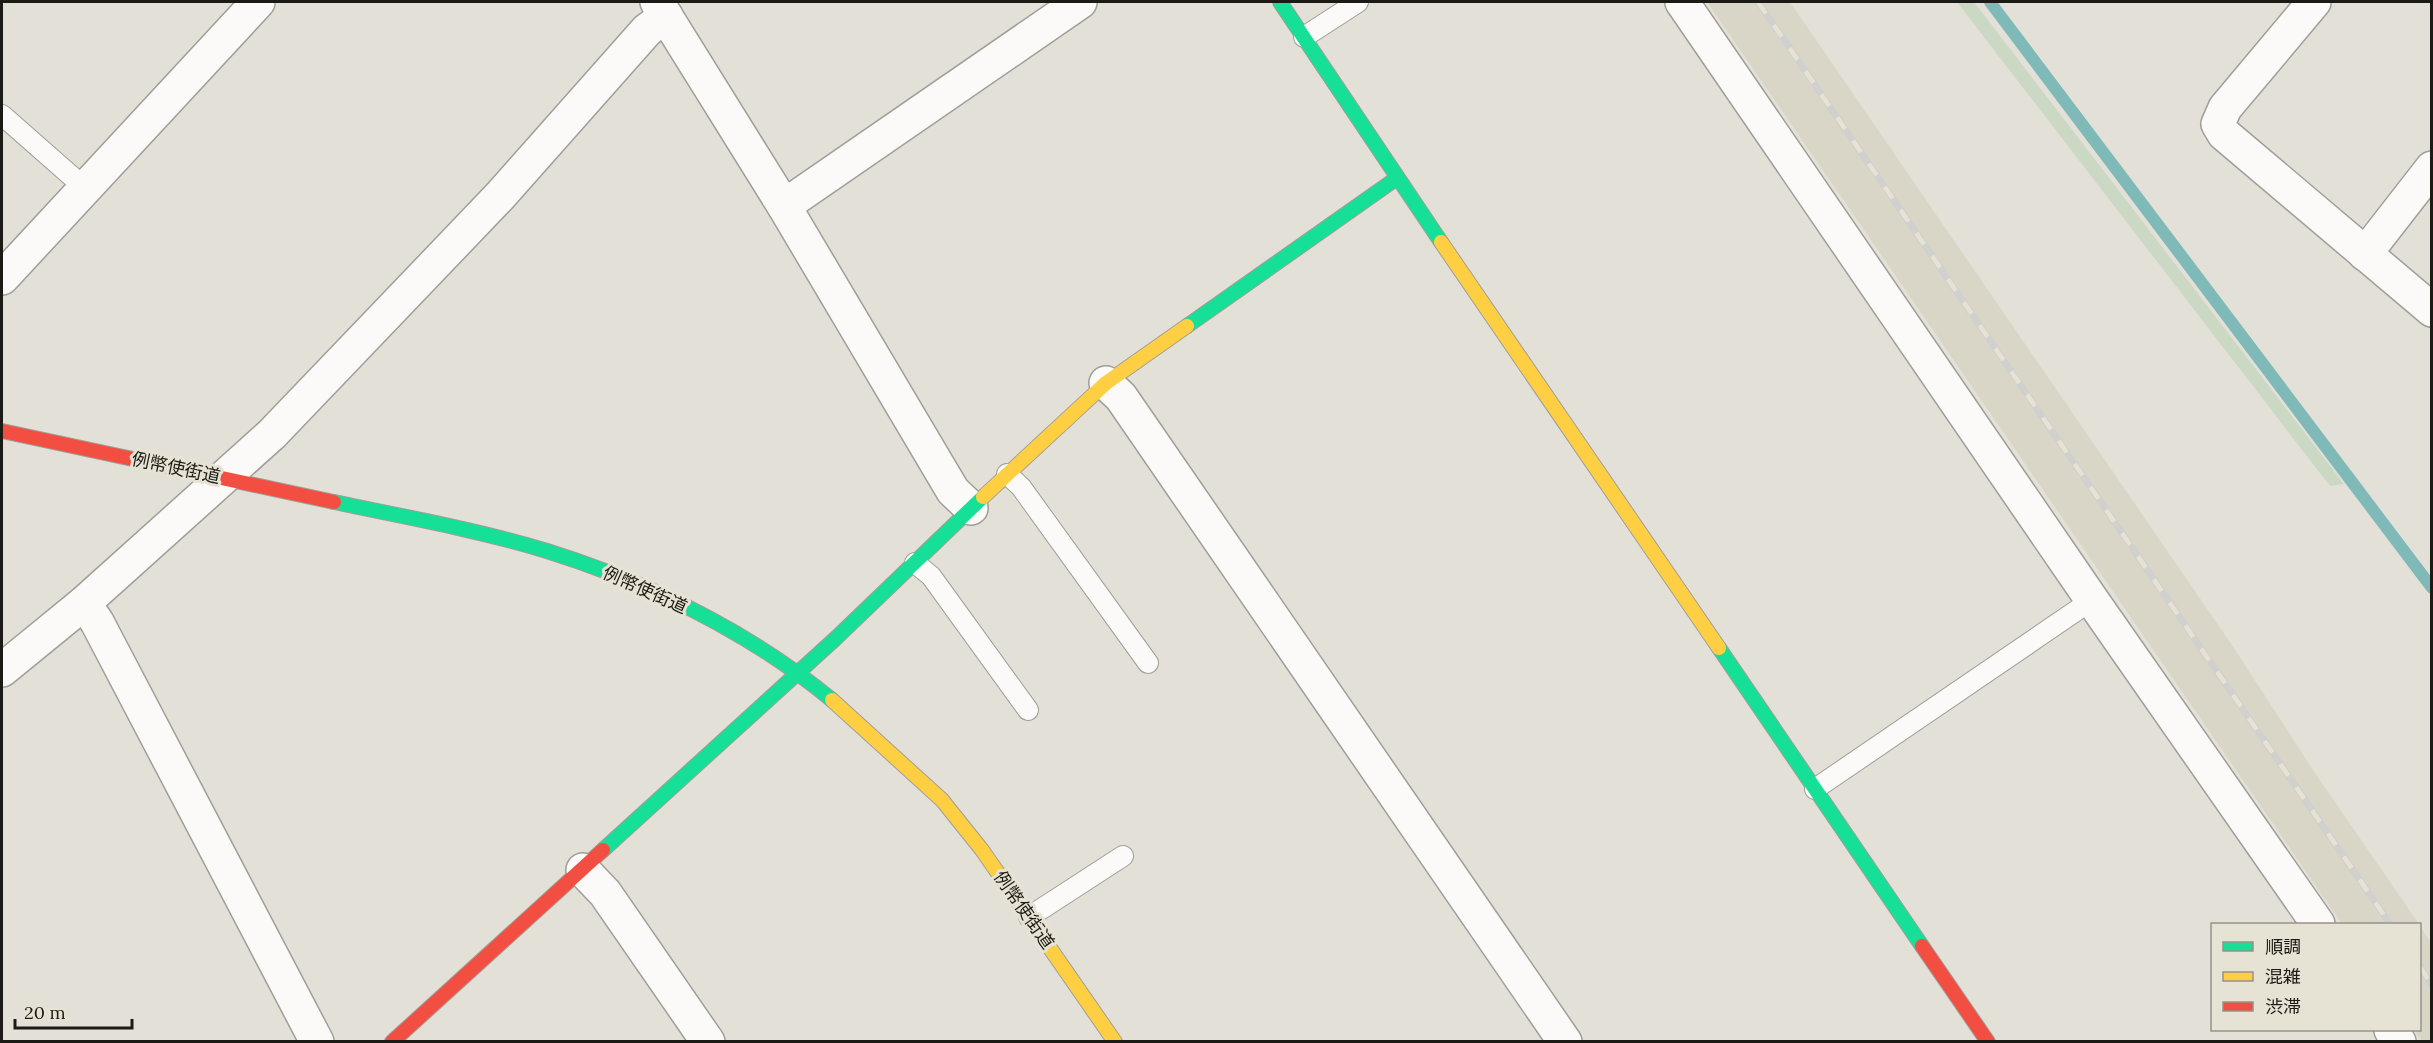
<svg xmlns="http://www.w3.org/2000/svg" width="2433" height="1043" viewBox="0 0 2433 1043" font-family="Lora,'Noto Sans JP',serif">
  <style>
    .built { fill: #dad6c7 }
    .green { fill: #cbd8c4 }
    .lines { fill: none; stroke-linecap: round; stroke-linejoin: round }
    .stream { stroke: #7fb9b8; stroke-width: 12 }
    .lane-casing { stroke: #a09e98; stroke-width: 22 }
    .street-casing { stroke: #a09e98; stroke-width: 36 }
    .fast-casing { stroke: #a09e98; stroke-width: 16 }
    .slow-casing { stroke: #a09e98; stroke-width: 16 }
    .jam-casing { stroke: #a09e98; stroke-width: 16 }
    .lane { stroke: #fbfaf9; stroke-width: 20 }
    .street { stroke: #fbfaf9; stroke-width: 33 }
    .fast { stroke: #16e098; stroke-width: 14 }
    .slow { stroke: #ffcf43; stroke-width: 14 }
    .jam { stroke: #f24e42; stroke-width: 14 }
    .rail-casing { stroke: #d0d0ce; stroke-width: 7 }
    .rail { stroke: #e7e3d4; stroke-width: 4.5; stroke-dasharray: 14; stroke-linecap: butt }
    .labels { text-anchor: middle; stroke-width: 6; stroke-linejoin: round; paint-order: stroke }
    .street-label { font-size: 18px; fill: #1c1a15; stroke: #e7e3d4 }
  </style>
  <rect width="100%" height="100%" fill="#e3e0d8"/>
  <g class="built">
    <polygon points="1707,2 1790,2 2234,648 2315,773 2419,924 2342,924"/>
    <polygon points="2420,926 2431,943 2431,1041 2422,1041 2414,1030 2420,1030"/>
  </g>
  <polygon class="green" points="1957,2 1974,2 2344,484 2330,486"/>
  <g class="lines">
    <polyline class="stream" points="1990,2 2432,588"/>
    <g class="lane-casing">
      <g id="lane">
        <polyline points="1304,37 1358,2"/>
        <polyline points="2,115 85,188"/>
        <polyline points="1007,474 1021,487 1148,663"/>
        <polyline points="915,563 931,576 1028,710"/>
        <polyline points="1815,789 2092,600"/>
        <polyline points="1029,917 1123,856"/>
      </g>
    </g>
    <g class="street-casing">
      <g id="street">
        <polyline points="657,2 784,206 953,491 971,508"/>
        <polyline points="1682,2 2092,600 2318,924"/>
        <polyline points="2314,2 2225,108 2218,124 2224,134 2432,310"/>
        <polyline points="784,206 1080,2"/>
        <polyline points="2365,254 2432,168"/>
        <polyline points="2,278 258,2"/>
        <polyline points="1106,383 1121,397 1565,1042"/>
        <polyline points="84,603 97,622 317,1042"/>
        <polyline points="2,670 84,603 272,434 499,197 647,30 666,16"/>
        <polyline points="583,870 605,893 708,1042"/>
        <polyline points="2391,1030 2399,1042"/>
      </g>
    </g>
    <g class="fast-casing">
      <g id="fast">
        <polyline points="1280,2 1441,242"/>
        <polyline points="1187,326 1397,178"/>
        <path d="M334 502C405 517 478 530 547 551 649 583 749 632 832 700"/>
        <polyline points="1719,648 1922,946"/>
        <polyline points="603,850 835,639 983,497"/>
      </g>
    </g>
    <g class="slow-casing">
      <g id="slow">
        <polyline points="1441,242 1719,648"/>
        <polyline points="983,497 1106,383 1187,326"/>
        <polyline points="832,700 942,800 982,850 1115,1042"/>
      </g>
    </g>
    <g class="jam-casing">
      <g id="jam">
        <polyline points="2,431 334,502"/>
        <polyline points="1922,946 1988,1042"/>
        <polyline points="392,1042 603,850"/>
      </g>
    </g>
    <use href="#lane" class="lane"/>
    <use href="#street" class="street"/>
    <use href="#fast" class="fast"/>
    <use href="#slow" class="slow"/>
    <use href="#jam" class="jam"/>
    <g class="rail-casing">
      <g id="rail">
        <polyline points="1758,2 2390,924"/>
        <polyline points="2420,967 2432,985"/>
      </g>
    </g>
    <use href="#rail" class="rail"/>
  </g>
  <g class="labels">
    <g class="street-label">
      <text transform="translate(176 468) rotate(12)" y="6">例幣使街道</text>
      <text transform="translate(645 590) rotate(24)" y="6">例幣使街道</text>
      <text transform="translate(1024 910) rotate(55)" y="6">例幣使街道</text>
    </g>
  </g>
  <rect width="2433" height="1043" fill="none" stroke="#1c1a15" stroke-width="6"/>
  <rect x="2211" y="923" width="210" height="108" fill="#e7e3d4" stroke="#969388" stroke-width="1.5"/>
  <rect x="2223" y="942" width="30" height="9" fill="#16e098" stroke="#969388" stroke-width="1.5"/>
  <text x="2265" y="953" font-size="18" fill="#1c1a15">順調</text>
  <rect x="2223" y="972" width="30" height="9" fill="#ffcf43" stroke="#969388" stroke-width="1.5"/>
  <text x="2265" y="983" font-size="18" fill="#1c1a15">混雑</text>
  <rect x="2223" y="1002" width="30" height="9" fill="#f24e42" stroke="#969388" stroke-width="1.5"/>
  <text x="2265" y="1013" font-size="18" fill="#1c1a15">渋滞</text>
  <path d="M15 1019v9h117v-9" fill="none" stroke="#1c1a15" stroke-width="3"/>
  <text x="24" y="1019" font-size="18" fill="#1c1a15" stroke="#e7e3d4" stroke-width="4.5" paint-order="stroke">20 m</text>
</svg>
